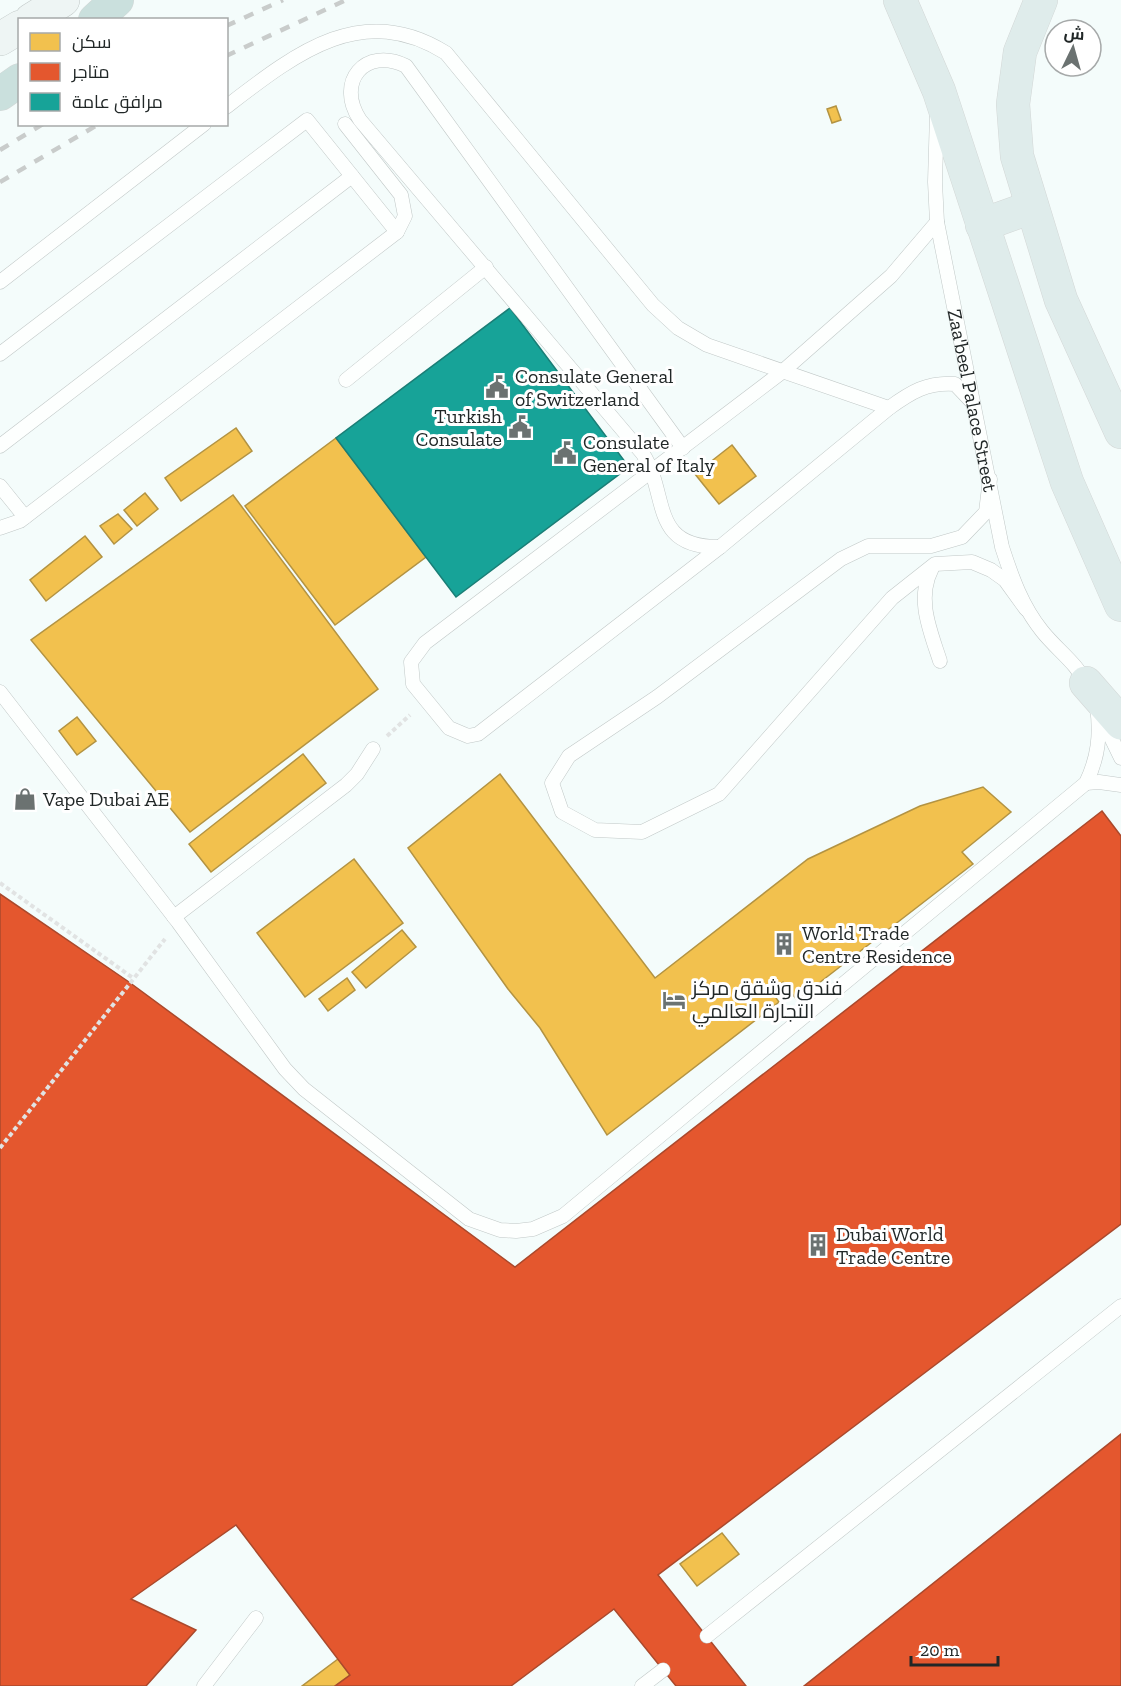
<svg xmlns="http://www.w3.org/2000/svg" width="1121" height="1686" viewBox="0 0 1121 1686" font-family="'Zilla Slab',Cairo,serif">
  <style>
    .homes { fill: #f2c14e; stroke: #b39342; stroke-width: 1.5 }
    .shops { fill: #e4572e; stroke: #aa492c; stroke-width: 1.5 }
    .public { fill: #17a398; stroke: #1a7e76; stroke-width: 1.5 }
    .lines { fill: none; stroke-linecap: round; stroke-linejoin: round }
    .lane-casing { stroke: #c1c8c7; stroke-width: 15 }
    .secondary-casing { stroke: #c1c8c7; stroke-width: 34 }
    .primary-casing { stroke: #d3d7d6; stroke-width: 34 }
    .highway-casing { stroke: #d3d7d6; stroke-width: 34 }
    .path { stroke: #e1e3e3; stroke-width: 4; stroke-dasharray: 4.5 3; stroke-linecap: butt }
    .lane { stroke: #fdfffe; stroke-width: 14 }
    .secondary { stroke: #eef5f4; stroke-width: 33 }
    .primary { stroke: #dfeceb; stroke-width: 33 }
    .highway { stroke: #cae0dd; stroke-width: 33 }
    .rail { stroke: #c9cccb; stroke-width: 4.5; stroke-dasharray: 10 10; stroke-linecap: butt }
    .labels { text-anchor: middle; stroke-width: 6; stroke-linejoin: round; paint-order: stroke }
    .poi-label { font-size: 20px; fill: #212727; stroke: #fff; text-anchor: start }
    .street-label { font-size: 20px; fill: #212727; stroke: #fff }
  </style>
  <rect width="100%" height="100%" fill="#f4fcfb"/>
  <g class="homes">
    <polygon points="836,106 841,120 832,123 827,109"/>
    <polygon points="236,428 252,451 181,501 165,478"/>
    <polygon points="336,438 426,557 335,625 245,506"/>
    <polygon points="732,445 756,476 719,504 695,474"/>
    <polygon points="145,493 158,509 137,526 124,510"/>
    <polygon points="233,495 378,689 190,832 31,640"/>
    <polygon points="118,514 132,529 114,544 100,526"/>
    <polygon points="85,536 102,557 46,601 30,580"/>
    <polygon points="77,717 96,741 77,755 59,731"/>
    <polygon points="303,754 326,783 211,872 189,844"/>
    <polygon points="500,774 655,978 808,859 920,806 983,787 1011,812 962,852 973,864 797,1000 783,982 771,991 779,1002 607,1135 540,1028 508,989 408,848"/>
    <polygon points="354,859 403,923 305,997 257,933"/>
    <polygon points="402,930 416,947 366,988 352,972"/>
    <polygon points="347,978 355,990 328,1011 319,999"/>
    <polygon points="722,1533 739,1554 697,1586 680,1564"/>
    <polygon points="338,1659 350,1675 335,1686 302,1686"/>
  </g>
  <g class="shops">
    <polygon points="1102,811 1121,836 1121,1224 658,1575 746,1686 676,1686 614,1609 511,1686 335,1686 350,1675 236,1525 131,1599 196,1630 146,1686 0,1686 0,894 129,982 515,1267"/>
    <polygon points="1121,1434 1121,1686 804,1686"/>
  </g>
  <polygon class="public" points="510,308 629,467 456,597 336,438"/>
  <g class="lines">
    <g class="lane-casing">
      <g id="lane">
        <path d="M226 107C295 54 362 0 446 53L653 305 678 328 707 345 889 408"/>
        <path id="s1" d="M937 114 935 182 937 222 1002 547C1012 578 1022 606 1042 631 1057 650 1077 663 1087 685"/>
        <path d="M937 222 891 276 782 372 425 643 411 662 413 684 449 728 468 736 478 734 720 547 889 408C911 392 927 382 955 384L973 403"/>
        <polyline points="0,282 204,124"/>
        <polyline points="0,354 307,120 397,232"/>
        <polyline points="346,380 486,267"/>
        <polyline points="0,446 352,176"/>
        <path d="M683 448 406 66C365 46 335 82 360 120L643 454C669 495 649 548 720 547"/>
        <polyline points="990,479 986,512 962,537 931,546 868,546 841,559 657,697 569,756 552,783 562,812 595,830 642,832 719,794 892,598 935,564 972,562 991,570 1005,580 1026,609"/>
        <polyline points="0,486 25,517"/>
        <polyline points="0,528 20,521 397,232 405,216 401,195 345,124"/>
        <path d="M932 568C916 599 930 630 940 661"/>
        <path d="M0 692 178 922 285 1069 304 1089 469 1219 500 1230 516 1231 533 1229 563 1216 1086 783C1098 758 1101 735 1097 707"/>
        <polyline points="1102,719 1121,758"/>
        <polyline points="1086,783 1099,782 1121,785"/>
        <polyline points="174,917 346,785 357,774 373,749"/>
        <polyline points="707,1636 1121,1306"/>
        <polyline points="204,1686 256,1618"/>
        <polyline points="642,1686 663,1670"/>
      </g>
    </g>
    <g class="secondary-casing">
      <g id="secondary">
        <polyline points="31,20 63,0"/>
        <polyline points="0,39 20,27"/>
      </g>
    </g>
    <g class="primary-casing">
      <g id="primary">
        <polyline points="900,0 939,91 1067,482 1121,605"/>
        <polyline points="1041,0 1020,52 1013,104 1017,156 1061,300 1121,432"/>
        <polyline points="982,225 1032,207"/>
        <polyline points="1086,683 1121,723"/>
      </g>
    </g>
    <g class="highway-casing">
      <g id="highway">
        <polyline points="95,20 117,0"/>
        <polyline points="0,94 20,80"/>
      </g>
    </g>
    <g class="path">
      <polyline points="387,736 410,715"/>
      <polyline points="0,883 133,978"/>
      <polyline points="0,1148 165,939"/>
    </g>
    <use href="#lane" class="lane"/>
    <use href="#secondary" class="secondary"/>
    <use href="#primary" class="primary"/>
    <use href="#highway" class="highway"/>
    <g class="rail">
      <polyline points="226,26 283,0"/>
      <polyline points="226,56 346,0"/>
      <polyline points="0,150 43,124"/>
      <polyline points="0,182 99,124"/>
    </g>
  </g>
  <defs>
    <g id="civic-bare" transform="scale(1.8)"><path d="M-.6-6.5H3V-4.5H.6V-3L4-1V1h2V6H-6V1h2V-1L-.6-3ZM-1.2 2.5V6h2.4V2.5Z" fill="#6b7271" stroke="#fff" stroke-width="2.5" paint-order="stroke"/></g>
    <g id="shop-bare" transform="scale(1.8)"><path d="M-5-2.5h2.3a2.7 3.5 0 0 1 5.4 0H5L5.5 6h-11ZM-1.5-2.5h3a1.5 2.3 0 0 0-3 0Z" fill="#6b7271" stroke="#fff" stroke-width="2.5" paint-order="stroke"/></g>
    <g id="building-bare" transform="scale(1.8)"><path d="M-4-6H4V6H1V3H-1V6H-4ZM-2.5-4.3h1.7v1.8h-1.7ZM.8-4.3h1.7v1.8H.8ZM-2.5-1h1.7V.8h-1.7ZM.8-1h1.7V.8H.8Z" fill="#6b7271" stroke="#fff" stroke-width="2.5" paint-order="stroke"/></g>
    <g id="hotel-bare" transform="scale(1.8)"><path d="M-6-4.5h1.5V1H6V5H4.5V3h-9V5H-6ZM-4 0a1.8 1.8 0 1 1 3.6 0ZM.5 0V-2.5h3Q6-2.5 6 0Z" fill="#6b7271" stroke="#fff" stroke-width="2.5" paint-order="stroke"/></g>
  </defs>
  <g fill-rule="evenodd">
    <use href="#civic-bare" x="497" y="387"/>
    <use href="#civic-bare" x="520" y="427"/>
    <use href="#civic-bare" x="565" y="453"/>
    <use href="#shop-bare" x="25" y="799"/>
    <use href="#building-bare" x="784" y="944"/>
    <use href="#hotel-bare" x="674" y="1000"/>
    <use href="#building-bare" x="818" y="1245"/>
  </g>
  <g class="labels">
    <g class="poi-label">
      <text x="515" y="383">Consulate General<tspan x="515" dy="23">of Switzerland</tspan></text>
      <text x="502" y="423" text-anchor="end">Turkish<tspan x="502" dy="23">Consulate</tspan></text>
      <text x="583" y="449">Consulate<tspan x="583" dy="23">General of Italy</tspan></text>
      <text x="43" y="806">Vape Dubai AE</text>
      <text x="802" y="940">World Trade<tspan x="802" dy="23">Centre Residence</tspan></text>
      <text x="692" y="995">فندق وشقق مركز<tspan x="692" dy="23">التجارة العالمي</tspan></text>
      <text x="836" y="1241">Dubai World<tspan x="836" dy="23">Trade Centre</tspan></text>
    </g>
    <g class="street-label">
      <text dy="7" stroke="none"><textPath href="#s1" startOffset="290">Zaa'beel Palace Street</textPath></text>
    </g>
  </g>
  <rect x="18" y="18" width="210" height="108" fill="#ffffff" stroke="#a6a9a9" stroke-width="1.5"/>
  <rect x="30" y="33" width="30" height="18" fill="#f2c14e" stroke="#a6a9a9" stroke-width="1.5"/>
  <text x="72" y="48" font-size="18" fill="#212727">سكن</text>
  <rect x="30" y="63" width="30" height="18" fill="#e4572e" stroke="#a6a9a9" stroke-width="1.5"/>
  <text x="72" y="78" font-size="18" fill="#212727">متاجر</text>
  <rect x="30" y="93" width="30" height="18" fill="#17a398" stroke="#a6a9a9" stroke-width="1.5"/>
  <text x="72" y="108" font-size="18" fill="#212727">مرافق عامة</text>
  <g transform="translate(1073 48) rotate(5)"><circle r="28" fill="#ffffff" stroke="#a6a9a9" stroke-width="1.5"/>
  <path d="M0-4.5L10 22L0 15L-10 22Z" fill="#6b7271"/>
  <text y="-9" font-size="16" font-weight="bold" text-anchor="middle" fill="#212727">ش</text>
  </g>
  <path d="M911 1656v9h87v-9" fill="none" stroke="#212727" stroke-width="3"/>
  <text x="920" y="1656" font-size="18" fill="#212727" stroke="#ffffff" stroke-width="4.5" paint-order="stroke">20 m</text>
</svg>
